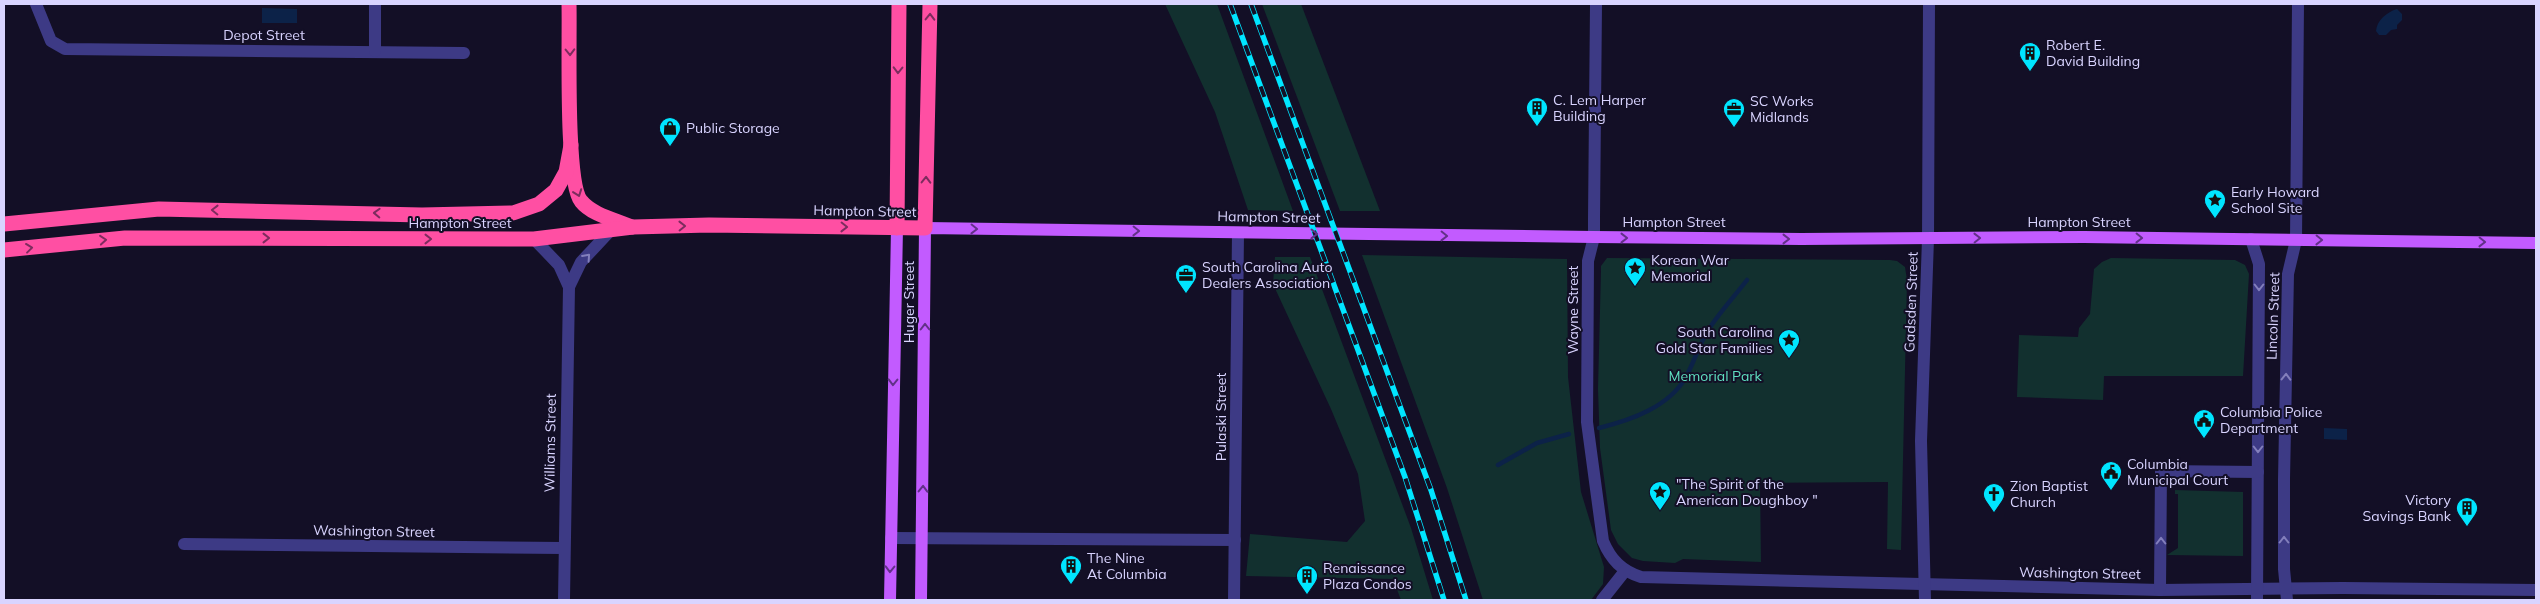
<svg xmlns="http://www.w3.org/2000/svg" width="2540" height="604" viewBox="0 0 2540 604" font-family="Mulish,sans-serif">
  <style>
    .green { fill: #12302f }
    .water { fill: #0c2248 }
    .lines { fill: none; stroke-linecap: round; stroke-linejoin: round }
    .stream { stroke: #0c2248; stroke-width: 4.5 }
    .minor { stroke: #3d3a85; stroke-width: 12 }
    .major { stroke: #c25bff; stroke-width: 12 }
    .highway { stroke: #ff4fa3; stroke-width: 15 }
    .rail-casing { stroke: #00e5ff; stroke-width: 5.5 }
    .rail { stroke: #130f26; stroke-width: 4; stroke-dasharray: 11; stroke-linecap: butt }
    .oneway { stroke: #7d2c5e }
    .oneway2 { stroke: #623188 }
    .oneway3 { stroke: #837fbc }
    .labels { text-anchor: middle; stroke-width: 4; stroke-linejoin: round; paint-order: stroke }
    .street-label { font-size: 14px; fill: #d9d4ff; stroke: #130f26 }
    .poi-label { font-size: 14px; fill: #d9d4ff; stroke: #130f26; text-anchor: start }
    .park-label { font-size: 14px; fill: #5fe0c0; stroke: #130f26 }
  </style>
  <rect width="100%" height="100%" fill="#130f26"/>
  <g class="green">
    <polygon points="1165,4 1217,4 1293,211 1248,210 1215,112"/>
    <polygon points="1262,4 1301,4 1380,211 1340,211"/>
    <polygon points="1362,255 1567,259 1568,377 1581,492 1604,567 1603,584 1591,600 1483,600 1447,488"/>
    <polygon points="1275,257 1310,257 1411,528 1433,600 1401,600 1393,579 1246,576 1250,534 1347,542 1365,521 1358,474 1331,409 1273,284"/>
    <polygon points="1607,258 1890,260 1897,261 1905,267 1907,280 1901,550 1887,549 1888,482 1760,483 1761,562 1683,559 1675,563 1643,561 1632,558 1618,544 1611,530 1600,448 1598,389 1601,271 1601,266"/>
    <polygon points="2111,258 2235,260 2245,265 2249,274 2243,376 2104,376 2103,400 2017,397 2019,335 2078,337 2079,328 2090,314 2094,269 2102,262"/>
    <polygon points="2175,490 2243,492 2243,556 2167,555 2178,548 2178,494 2175,494"/>
  </g>
  <g class="water">
    <polygon points="262,8 297,9 297,23 262,23"/>
    <path d="M2397 9 2402 14V20L2397 25V29L2391 30 2386 35H2379L2376 31C2377 20 2387 12 2397 9Z"/>
    <polygon points="2324,428 2347,429 2347,440 2324,439"/>
  </g>
  <g class="lines">
    <g class="stream">
      <path d="M1599 428C1631 420 1669 407 1686 377 1694 362 1699 346 1707 332 1718 314 1734 297 1747 280"/>
      <polyline points="1498,465 1537,443 1569,434"/>
    </g>
    <g class="minor">
      <polyline points="36,4 51,41 65,49 464,53"/>
      <path d="M1596 4 1594 218V237L1588 261 1587 422 1603 541C1611 560 1622 571 1641 577L2160 590 2343 588 2536 590"/>
      <polyline points="375,51 375,4"/>
      <polyline points="534,239 559,265 569,287"/>
      <polyline points="2251,239 2259,264 2257,600"/>
      <polyline points="891,538 1235,540"/>
      <polyline points="184,544 563,548"/>
      <polyline points="2160,590 2161,471 2258,472"/>
      <polyline points="564,600 569,287 581,262 611,230"/>
      <polyline points="1234,600 1238,233"/>
      <polyline points="1602,600 1625,571"/>
      <polyline points="1925,600 1921,441 1928,239 1929,4"/>
      <polyline points="2287,600 2284,569 2284,479 2288,274 2296,240 2298,4"/>
    </g>
    <g class="major">
      <polyline points="890,600 897,228"/>
      <polyline points="921,600 925,228 1594,237 1801,239 2084,237 2536,243"/>
    </g>
    <g class="highway">
      <path d="M569 4C570 36 565 182 581 201 592 215 616 220 632 227"/>
      <polyline points="4,224 159,209 422,215 513,213 539,204 556,190 566,172 571,145"/>
      <polyline points="897,228 899,4"/>
      <polyline points="4,250 125,238 534,239 633,227 709,225 925,228 930,4"/>
    </g>
    <g class="rail-casing">
      <g id="rail">
        <polyline points="1230,4 1405,477 1444,600"/>
        <polyline points="1251,4 1431,490 1466,600"/>
      </g>
    </g>
    <use href="#rail" class="rail"/>
  </g>
  <defs><path id="oneway-chevron" d="M-2-3.5L2.5 0L-2 3.5" fill="none" stroke-width="1.6" stroke-linecap="round" stroke-linejoin="round" transform="scale(1.25)"/></defs>
  <g class="oneway">
    <use href="#oneway-chevron" transform="translate(930 17) rotate(-89)"/>
    <use href="#oneway-chevron" transform="translate(570 52) rotate(89)"/>
    <use href="#oneway-chevron" transform="translate(898 70) rotate(91)"/>
    <use href="#oneway-chevron" transform="translate(926 180) rotate(-89)"/>
    <use href="#oneway-chevron" transform="translate(578 193) rotate(70)"/>
    <use href="#oneway-chevron" transform="translate(215 210) rotate(-179)"/>
    <use href="#oneway-chevron" transform="translate(377 213) rotate(-178)"/>
    <use href="#oneway-chevron" transform="translate(682 226) rotate(-1)"/>
    <use href="#oneway-chevron" transform="translate(844 227) rotate(1)"/>
    <use href="#oneway-chevron" transform="translate(266 238)"/>
    <use href="#oneway-chevron" transform="translate(428 239)"/>
    <use href="#oneway-chevron" transform="translate(103 240) rotate(-5)"/>
    <use href="#oneway-chevron" transform="translate(29 248) rotate(-7)"/>
  </g>
  <g class="oneway2">
    <use href="#oneway-chevron" transform="translate(974 229) rotate(1)"/>
    <use href="#oneway-chevron" transform="translate(1136 231) rotate(1)"/>
    <use href="#oneway-chevron" transform="translate(1314 234) rotate(1)"/>
    <use href="#oneway-chevron" transform="translate(1444 236) rotate(1)"/>
    <use href="#oneway-chevron" transform="translate(1624 238)"/>
    <use href="#oneway-chevron" transform="translate(1977 238) rotate(-1)"/>
    <use href="#oneway-chevron" transform="translate(2139 238) rotate(1)"/>
    <use href="#oneway-chevron" transform="translate(1786 239)"/>
    <use href="#oneway-chevron" transform="translate(2319 240) rotate(1)"/>
    <use href="#oneway-chevron" transform="translate(2482 242) rotate(1)"/>
    <use href="#oneway-chevron" transform="translate(925 327) rotate(-90)"/>
    <use href="#oneway-chevron" transform="translate(893 382) rotate(91)"/>
    <use href="#oneway-chevron" transform="translate(923 489) rotate(-89)"/>
    <use href="#oneway-chevron" transform="translate(890 569) rotate(91)"/>
  </g>
  <g class="oneway3">
    <use href="#oneway-chevron" transform="translate(587 257) rotate(-48)"/>
    <use href="#oneway-chevron" transform="translate(2259 287) rotate(90)"/>
    <use href="#oneway-chevron" transform="translate(2286 377) rotate(-89)"/>
    <use href="#oneway-chevron" transform="translate(2258 449) rotate(90)"/>
    <use href="#oneway-chevron" transform="translate(2284 540) rotate(-90)"/>
    <use href="#oneway-chevron" transform="translate(2161 541) rotate(-90)"/>
  </g>
  <defs>
    <g id="building-pin" transform="scale(1.125)"><path d="M0 17L-7.5 6A9.5 9.5 0 1 1 7.5 6Z" fill="#00e5ff" stroke="#130f26"/><path d="M-4-6H4V6H1V3H-1V6H-4ZM-2.5-4.3h1.7v1.8h-1.7ZM.8-4.3h1.7v1.8H.8ZM-2.5-1h1.7V.8h-1.7ZM.8-1h1.7V.8H.8Z" fill="#111"/></g>
    <g id="office-pin" transform="scale(1.125)"><path d="M0 17L-7.5 6A9.5 9.5 0 1 1 7.5 6Z" fill="#00e5ff" stroke="#130f26"/><path d="M-6-3h4V-5.5h4V-3h4V5H-6ZM-1-4.5V-3h2v-1.5ZM-6 0V1H6V0Z" fill="#111"/></g>
    <g id="shop-pin" transform="scale(1.125)"><path d="M0 17L-7.5 6A9.5 9.5 0 1 1 7.5 6Z" fill="#00e5ff" stroke="#130f26"/><path d="M-5-2.5h2.3a2.7 3.5 0 0 1 5.4 0H5L5.5 6h-11ZM-1.5-2.5h3a1.5 2.3 0 0 0-3 0Z" fill="#111"/></g>
    <g id="sight-pin" transform="scale(1.125)"><path d="M0 17L-7.5 6A9.5 9.5 0 1 1 7.5 6Z" fill="#00e5ff" stroke="#130f26"/><path d="M0-6L1.8-2.2L6-1.7L2.9 1.2L3.7 5.4L0 3.3L-3.7 5.4L-2.9 1.2L-6-1.7L-1.8-2.2Z" fill="#111"/></g>
    <g id="civic-pin" transform="scale(1.125)"><path d="M0 17L-7.5 6A9.5 9.5 0 1 1 7.5 6Z" fill="#00e5ff" stroke="#130f26"/><path d="M-.6-6.5H3V-4.5H.6V-3L4-1V1h2V6H-6V1h2V-1L-.6-3ZM-1.2 2.5V6h2.4V2.5Z" fill="#111"/></g>
    <g id="church-pin" transform="scale(1.125)"><path d="M0 17L-7.5 6A9.5 9.5 0 1 1 7.5 6Z" fill="#00e5ff" stroke="#130f26"/><path d="M-1.2-6h2.4v3.5h3.3v2.4h-3.3V6h-2.4V-.1h-3.3v-2.4h3.3Z" fill="#111"/></g>
  </defs>
  <g fill-rule="evenodd">
    <use href="#building-pin" x="2030" y="53"/>
    <use href="#building-pin" x="1537" y="108"/>
    <use href="#office-pin" x="1734" y="109"/>
    <use href="#shop-pin" x="670" y="128"/>
    <use href="#sight-pin" x="2215" y="200"/>
    <use href="#sight-pin" x="1635" y="268"/>
    <use href="#office-pin" x="1186" y="275"/>
    <use href="#sight-pin" x="1789" y="340"/>
    <use href="#civic-pin" x="2204" y="420"/>
    <use href="#civic-pin" x="2111" y="472"/>
    <use href="#sight-pin" x="1660" y="492"/>
    <use href="#church-pin" x="1994" y="494"/>
    <use href="#building-pin" x="2467" y="508"/>
    <use href="#building-pin" x="1071" y="566"/>
    <use href="#building-pin" x="1307" y="576"/>
  </g>
  <g class="labels">
    <g class="street-label">
      <text x="264" y="40">Depot Street</text>
      <text transform="translate(865 211) rotate(1)" y="5">Hampton Street</text>
      <text transform="translate(1269 217) rotate(1)" y="5">Hampton Street</text>
      <text x="1674" y="227">Hampton Street</text>
      <text x="2079" y="227">Hampton Street</text>
      <text x="460" y="228">Hampton Street</text>
      <text transform="translate(909 302) rotate(-90)" y="5">Huger Street</text>
      <text transform="translate(1911 302) rotate(-88)" y="5">Gadsden Street</text>
      <text transform="translate(1573 310) rotate(-90)" y="5">Wayne Street</text>
      <text transform="translate(2273 316) rotate(-88)" y="5">Lincoln Street</text>
      <text transform="translate(1221 417) rotate(-90)" y="5">Pulaski Street</text>
      <text transform="translate(550 443) rotate(-89)" y="5">Williams Street</text>
      <text transform="translate(374 531) rotate(1)" y="5">Washington Street</text>
      <text transform="translate(2080 573) rotate(1)" y="5">Washington Street</text>
    </g>
    <g class="poi-label">
      <text x="2046" y="50">Robert E.<tspan x="2046" dy="16">David Building</tspan></text>
      <text x="1553" y="105">C. Lem Harper<tspan x="1553" dy="16">Building</tspan></text>
      <text x="1750" y="106">SC Works<tspan x="1750" dy="16">Midlands</tspan></text>
      <text x="686" y="133">Public Storage</text>
      <text x="2231" y="197">Early Howard<tspan x="2231" dy="16">School Site</tspan></text>
      <text x="1651" y="265">Korean War<tspan x="1651" dy="16">Memorial</tspan></text>
      <text x="1202" y="272">South Carolina Auto<tspan x="1202" dy="16">Dealers Association</tspan></text>
      <text x="1773" y="337" text-anchor="end">South Carolina<tspan x="1773" dy="16">Gold Star Families</tspan></text>
      <text x="2220" y="417">Columbia Police<tspan x="2220" dy="16">Department</tspan></text>
      <text x="2127" y="469">Columbia<tspan x="2127" dy="16">Municipal Court</tspan></text>
      <text x="1676" y="489">"The Spirit of the<tspan x="1676" dy="16">American Doughboy "</tspan></text>
      <text x="2010" y="491">Zion Baptist<tspan x="2010" dy="16">Church</tspan></text>
      <text x="2451" y="505" text-anchor="end">Victory<tspan x="2451" dy="16">Savings Bank</tspan></text>
      <text x="1087" y="563">The Nine<tspan x="1087" dy="16">At Columbia</tspan></text>
      <text x="1323" y="573">Renaissance<tspan x="1323" dy="16">Plaza Condos</tspan></text>
    </g>
    <g class="park-label">
      <text x="1715" y="381">Memorial Park</text>
    </g>
  </g>
  <rect width="2540" height="604" fill="none" stroke="#d9d4ff" stroke-width="10"/>
</svg>
